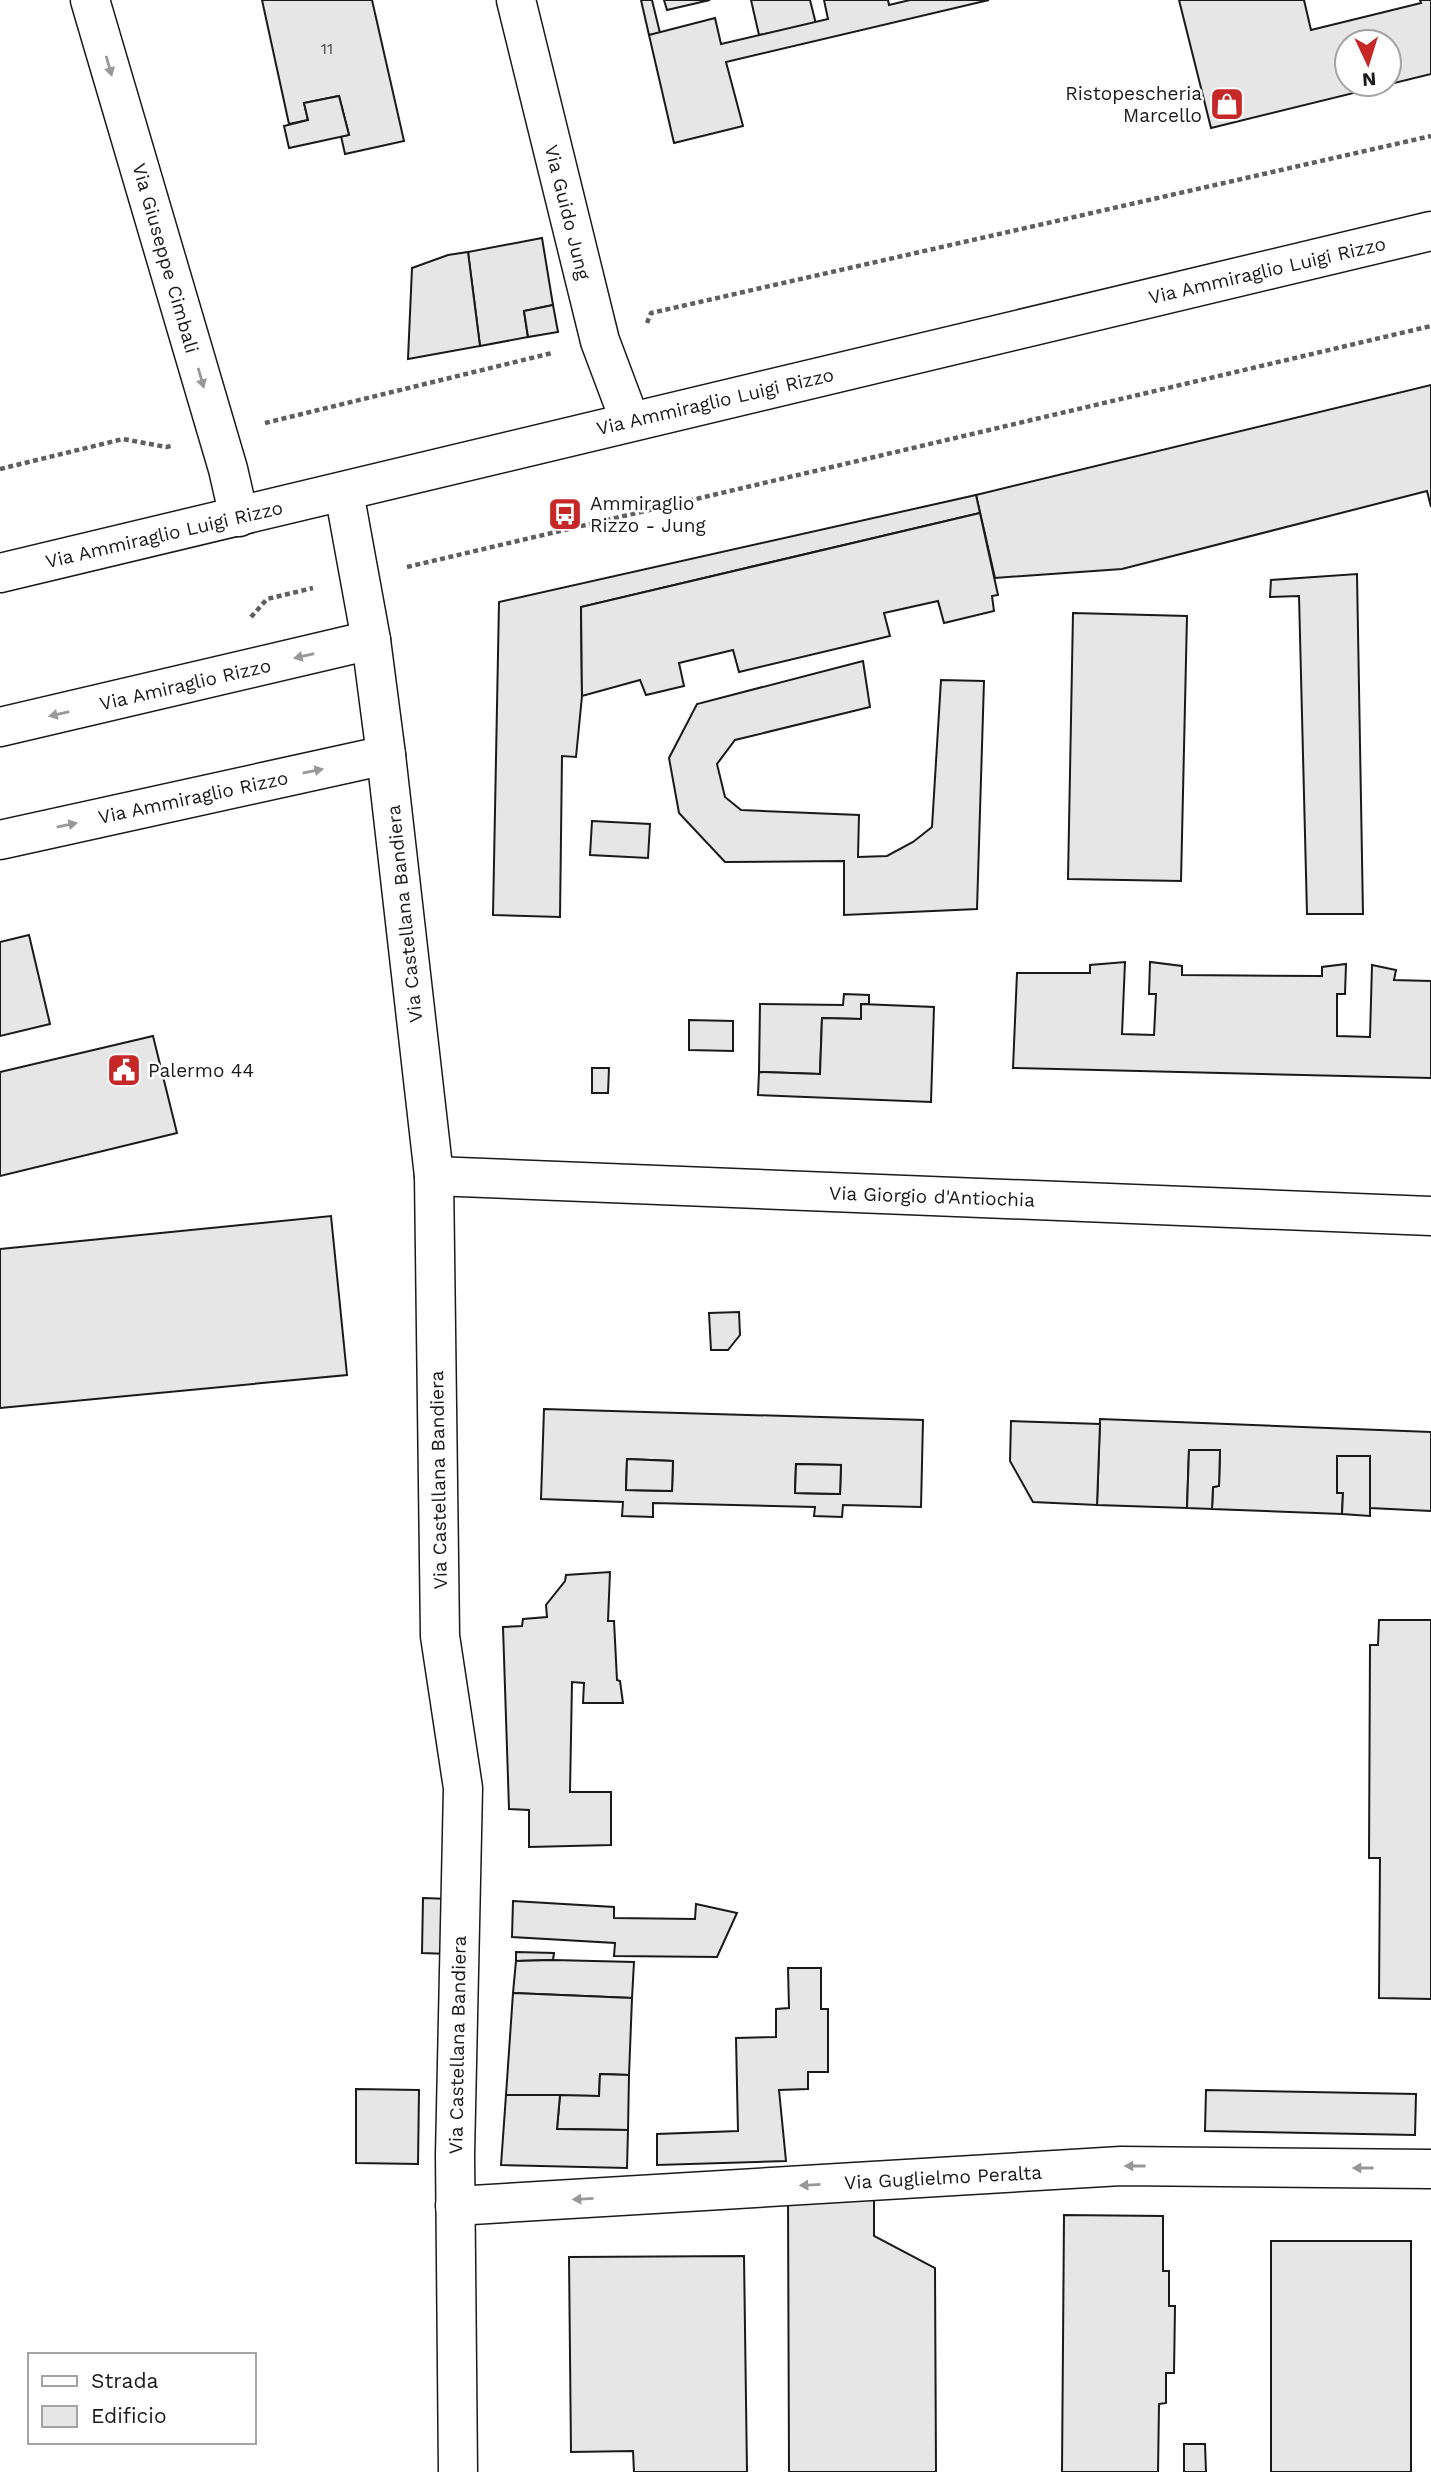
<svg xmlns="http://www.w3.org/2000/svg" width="1431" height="2472" viewBox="0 0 1431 2472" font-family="'Work Sans',sans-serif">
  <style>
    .building { fill: #e6e6e6; stroke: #1a1a1a; stroke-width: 2; fill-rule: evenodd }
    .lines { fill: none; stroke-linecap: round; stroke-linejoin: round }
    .minor-casing { stroke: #1a1a1a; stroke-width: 41 }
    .path { stroke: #5f5f5f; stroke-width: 4.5; stroke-dasharray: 5 3.5; stroke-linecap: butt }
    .minor { stroke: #fff; stroke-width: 38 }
    .oneway { fill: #989898 }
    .labels { text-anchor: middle; stroke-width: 5; stroke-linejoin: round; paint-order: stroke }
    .number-label { font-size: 16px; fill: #4d4d4d }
    .poi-label { font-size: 19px; fill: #1a1a1a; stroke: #fff; text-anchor: start }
    .street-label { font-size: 19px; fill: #1a1a1a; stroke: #fff }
  </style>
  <rect width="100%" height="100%" fill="#fff"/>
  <g class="building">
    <polygon points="262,0 372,0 404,141 345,154 341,136 349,135 339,96 304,103 308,120 289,124"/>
    <polygon points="641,0 652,0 660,33 649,35"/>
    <polygon points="664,0 710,0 667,10"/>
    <polygon points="751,0 810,0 816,24 759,35"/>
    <polygon points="824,0 888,0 889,5 910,0 989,0 726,62 743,126 674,143 649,35 715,18 721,44 828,19"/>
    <path d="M1179 0H1304L1311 30 1421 3 1420 0H1431V74L1211 128ZM1347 42H1389V84H1347Z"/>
    <polygon points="339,96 349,135 289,148 284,126 308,120 304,103"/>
    <polygon points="542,238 553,305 524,311 528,337 480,346 468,252"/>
    <polygon points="468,252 480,346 408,359 412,268 448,255"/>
    <polygon points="553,305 558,332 528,337 524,311"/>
    <polygon points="1431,385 1431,507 1427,491 1122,569 995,578 976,495"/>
    <polygon points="976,495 980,513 581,607 582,696 576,757 562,756 560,917 493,915 499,602"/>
    <polygon points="980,513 998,595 992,596 994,611 944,623 938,601 884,613 890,636 739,672 733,650 679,663 684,686 646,695 640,680 582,696 581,607"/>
    <polygon points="1357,574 1363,914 1307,914 1299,596 1270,597 1271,580"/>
    <polygon points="1073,613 1187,616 1181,881 1068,879"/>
    <polygon points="863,661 870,707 735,740 717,764 725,797 741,810 859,815 858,857 887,856 913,842 932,827 941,680 984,681 977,909 844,915 844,861 725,862 679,813 669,758 697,704"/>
    <polygon points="592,821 650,824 648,858 590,855"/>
    <polygon points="29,935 50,1024 0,1036 0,942"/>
    <polygon points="1125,962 1122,1034 1154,1035 1156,994 1149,994 1150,962 1182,966 1182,975 1322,976 1322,967 1346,964 1345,994 1337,994 1337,1036 1370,1037 1372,965 1396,970 1394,980 1431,981 1431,1078 1013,1068 1017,973 1090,973 1090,965"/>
    <polygon points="844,994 869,995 869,1004 861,1004 861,1019 822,1018 820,1074 759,1072 760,1004 843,1005"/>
    <polygon points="861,1004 934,1007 931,1102 758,1095 759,1072 820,1074 822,1018 861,1019"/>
    <polygon points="689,1020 733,1021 733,1051 689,1050"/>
    <polygon points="153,1036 177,1133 0,1176 0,1072"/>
    <polygon points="592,1068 609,1068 608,1093 592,1093"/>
    <polygon points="331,1216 347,1375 0,1408 0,1249"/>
    <polygon points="739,1312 740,1335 728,1350 711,1350 709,1313"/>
    <path d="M544 1409 923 1420 921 1507 843 1505 842 1517 814 1516 815 1507 653 1503V1517L622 1516 623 1502 541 1499ZM627 1459 673 1461 672 1491 626 1490ZM796 1464 841 1465 840 1494 795 1493Z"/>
    <polygon points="1100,1419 1431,1432 1431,1511 1370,1508 1370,1456 1337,1456 1337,1493 1343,1493 1342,1514 1212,1509 1213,1487 1219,1486 1220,1450 1189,1450 1187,1508 1097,1505"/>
    <polygon points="1011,1421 1100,1424 1097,1505 1033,1502 1010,1461"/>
    <polygon points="1189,1450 1220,1450 1219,1486 1213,1487 1212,1509 1187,1508"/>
    <polygon points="1337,1456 1370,1456 1370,1516 1342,1514 1343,1493 1337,1493"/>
    <polygon points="627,1459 673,1461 672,1491 626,1490"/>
    <polygon points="796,1464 841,1465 840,1494 795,1493"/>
    <polygon points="610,1572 608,1621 614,1621 617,1680 620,1681 623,1703 583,1703 584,1683 572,1682 570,1792 611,1792 611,1845 529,1847 529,1810 509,1809 503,1627 522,1626 523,1619 547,1617 546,1605 565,1581 566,1575"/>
    <polygon points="1379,1620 1431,1620 1431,1999 1379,1998 1380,1858 1369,1858 1370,1645 1378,1645"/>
    <polygon points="423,1898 451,1899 449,1954 422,1953"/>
    <polygon points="513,1901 614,1907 614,1918 695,1919 696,1904 737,1913 717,1957 614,1956 615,1943 512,1937"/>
    <polygon points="516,1952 554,1953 553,1960 516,1961"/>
    <polygon points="553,1960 634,1962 632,1998 513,1993 516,1961"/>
    <polygon points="788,1968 821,1968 821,2009 828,2009 828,2072 808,2072 808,2089 779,2090 786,2161 657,2165 657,2134 738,2131 736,2038 776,2037 776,2009 789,2008"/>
    <polygon points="513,1993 632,1998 629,2075 600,2074 599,2096 506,2095"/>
    <polygon points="600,2074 629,2075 628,2130 557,2129 560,2095 599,2096"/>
    <polygon points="356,2089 419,2090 418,2164 356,2163"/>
    <polygon points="1206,2090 1416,2094 1415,2135 1205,2131"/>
    <polygon points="506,2095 560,2095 557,2129 628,2130 627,2168 501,2165"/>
    <polygon points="788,2196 874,2196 874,2236 935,2268 936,2472 789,2472"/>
    <polygon points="1064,2215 1163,2216 1163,2271 1169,2271 1169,2306 1175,2306 1174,2373 1166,2373 1166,2403 1159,2404 1158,2472 1062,2472"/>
    <rect x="1271" y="2241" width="140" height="231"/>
    <polygon points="744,2256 747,2472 634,2472 633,2451 571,2452 569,2257"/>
    <polygon points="1184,2444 1205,2444 1206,2472 1184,2472"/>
  </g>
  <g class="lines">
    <g class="minor-casing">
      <g id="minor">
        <polyline points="90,0 228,469 239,517"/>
        <polyline points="516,0 600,341 630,421"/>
        <polyline points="344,492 371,640 386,755 434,1176 440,1636 463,1788 455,2155 458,2472"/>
        <polyline points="0,573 1431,231"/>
        <polyline points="0,727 371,640"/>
        <polyline points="0,840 386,755"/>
        <polyline points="434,1176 1431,1216"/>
        <polyline points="455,2206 1121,2166 1431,2169"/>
      </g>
    </g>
    <g class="path">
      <polyline points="647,323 651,313 1431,136"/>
      <polyline points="265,423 552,353"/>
      <polyline points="0,469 123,439 166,447 171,446"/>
      <polyline points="407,567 1431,326"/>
      <polyline points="251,617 267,599 313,588"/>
    </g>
    <use href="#minor" class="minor"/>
  </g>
  <defs><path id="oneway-solid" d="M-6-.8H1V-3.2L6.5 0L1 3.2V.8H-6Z" transform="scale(1.75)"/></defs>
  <g class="oneway">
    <use href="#oneway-solid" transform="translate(109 66) rotate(74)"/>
    <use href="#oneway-solid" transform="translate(201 378) rotate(74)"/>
    <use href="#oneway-solid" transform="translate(304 656) rotate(167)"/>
    <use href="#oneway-solid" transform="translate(59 714) rotate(167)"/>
    <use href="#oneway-solid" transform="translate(313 771) rotate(-12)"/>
    <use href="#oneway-solid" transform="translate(67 825) rotate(-12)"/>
    <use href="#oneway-solid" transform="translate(1135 2166) rotate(-180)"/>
    <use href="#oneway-solid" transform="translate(1363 2168) rotate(-180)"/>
    <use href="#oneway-solid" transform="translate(810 2185) rotate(177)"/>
    <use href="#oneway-solid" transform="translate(583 2199) rotate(177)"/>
  </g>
  <defs>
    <g id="shop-square" transform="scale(1.75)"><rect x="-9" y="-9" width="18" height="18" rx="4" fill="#c62828" stroke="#fff"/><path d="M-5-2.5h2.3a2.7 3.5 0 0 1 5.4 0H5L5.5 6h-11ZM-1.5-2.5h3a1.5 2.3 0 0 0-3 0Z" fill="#fff"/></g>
    <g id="bus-square" transform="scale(1.75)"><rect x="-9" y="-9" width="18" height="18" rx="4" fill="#c62828" stroke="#fff"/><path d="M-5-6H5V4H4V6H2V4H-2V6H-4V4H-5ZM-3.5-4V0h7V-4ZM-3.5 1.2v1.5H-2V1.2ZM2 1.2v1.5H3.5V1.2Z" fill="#fff"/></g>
    <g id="civic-square" transform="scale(1.75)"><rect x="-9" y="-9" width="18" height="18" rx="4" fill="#c62828" stroke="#fff"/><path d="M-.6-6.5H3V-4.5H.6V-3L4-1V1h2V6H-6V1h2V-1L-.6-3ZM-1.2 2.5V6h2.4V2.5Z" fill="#fff"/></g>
  </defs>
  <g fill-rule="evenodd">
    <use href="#shop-square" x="1227" y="104"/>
    <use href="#bus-square" x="565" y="514"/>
    <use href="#civic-square" x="124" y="1070"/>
  </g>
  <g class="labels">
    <g class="number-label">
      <text x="327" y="54">11</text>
    </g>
    <g class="poi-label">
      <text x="1202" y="100" text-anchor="end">Ristopescheria<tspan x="1202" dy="22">Marcello</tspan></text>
      <text x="590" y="510">Ammiraglio<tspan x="590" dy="22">Rizzo - Jung</tspan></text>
      <text x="148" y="1077">Palermo 44</text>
    </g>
    <g class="street-label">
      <text transform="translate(568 212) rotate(76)" y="7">Via Guido Jung</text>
      <text transform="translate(166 258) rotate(74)" y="7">Via Giuseppe Cimbali</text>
      <text transform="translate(1267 270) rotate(-13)" y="7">Via Ammiraglio Luigi Rizzo</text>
      <text transform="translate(715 401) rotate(-13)" y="7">Via Ammiraglio Luigi Rizzo</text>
      <text transform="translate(164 534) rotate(-13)" y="7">Via Ammiraglio Luigi Rizzo</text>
      <text transform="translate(185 684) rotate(-13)" y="7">Via Amiraglio Rizzo</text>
      <text transform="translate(193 797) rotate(-12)" y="7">Via Ammiraglio Rizzo</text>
      <text transform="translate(404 914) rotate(-96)" y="7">Via Castellana Bandiera</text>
      <text transform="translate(932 1196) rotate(2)" y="7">Via Giorgio d'Antiochia</text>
      <text transform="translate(438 1480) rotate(-91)" y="7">Via Castellana Bandiera</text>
      <text transform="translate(457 2045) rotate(-89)" y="7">Via Castellana Bandiera</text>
      <text transform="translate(943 2177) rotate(-3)" y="7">Via Guglielmo Peralta</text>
    </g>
  </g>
  <rect x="28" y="2353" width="228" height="91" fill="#ffffff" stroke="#a3a3a3" stroke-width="2"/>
  <rect x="42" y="2376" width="35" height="10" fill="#ffffff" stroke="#a3a3a3" stroke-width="2"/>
  <text x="91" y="2388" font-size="21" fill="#1a1a1a">Strada</text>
  <rect x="42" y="2406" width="35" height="21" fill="#e6e6e6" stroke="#a3a3a3" stroke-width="2"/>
  <text x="91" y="2423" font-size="21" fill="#1a1a1a">Edificio</text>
  <g transform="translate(1368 63) rotate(176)"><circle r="33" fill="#ffffff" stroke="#a3a3a3" stroke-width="2"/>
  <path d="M0-5L12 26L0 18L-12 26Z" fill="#c62828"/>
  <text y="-10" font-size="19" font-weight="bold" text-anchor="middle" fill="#1a1a1a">N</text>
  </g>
</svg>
